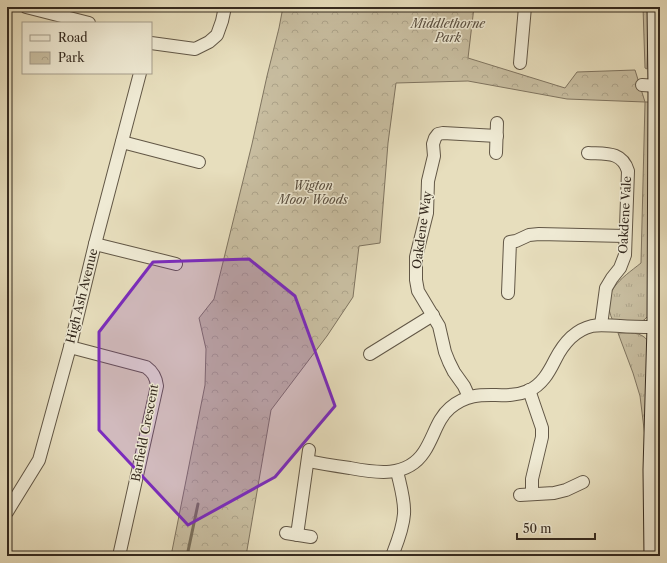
<svg xmlns="http://www.w3.org/2000/svg" width="667" height="563" viewBox="0 0 667 563" font-family="'Libre Caslon Text',serif">
  <style>
    .grass { fill: url(#grass-tufts); stroke: #7f7460 }
    .park { fill: url(#park-crowns); stroke: #7f7460 }
    .lines { fill: none; stroke-linecap: round; stroke-linejoin: round }
    .stream { stroke: #7b715d; stroke-width: 3 }
    .street-casing { stroke: #625746; stroke-width: 14 }
    .secondary-casing { stroke: #352a1f; stroke-width: 19 }
    .street { stroke: #efead4; stroke-width: 12 }
    .secondary { stroke: #efead4; stroke-width: 17 }
    .marked { fill: #7b2cbf; fill-opacity: 0.2; stroke: #7b2cbf; stroke-width: 3; stroke-linejoin: round }
    .labels { text-anchor: middle; stroke-width: 3; stroke-linejoin: round; paint-order: stroke }
    .park-label { font-size: 12px; font-style: italic; fill: #5a4f40; stroke: #efead4 }
    .street-label { font-size: 12px; fill: #352a1f; stroke: #efead4 }
  </style>
  <defs>
    <pattern id="grass-tufts" width="24" height="20" patternUnits="userSpaceOnUse"><rect width="24" height="20" fill="#c9bfa2"/><path d="M3 7l-1-3M5 7V3M7 7l1-3M15 17l-1-3M17 17v-4M19 17l1-3" fill="none" stroke="#ada48b"/></pattern>
    <pattern id="park-crowns" width="20" height="18" patternUnits="userSpaceOnUse"><rect width="20" height="18" fill="#c9bfa2"/><path d="M2 6a3 3 0 1 1 6 0M12 15a3 3 0 1 1 6 0" fill="none" stroke="#ada48b"/></pattern>
  </defs>
  <rect width="100%" height="100%" fill="#e7debd"/>
  <filter id="stains"><feTurbulence type="fractalNoise" baseFrequency=".005" numOctaves="4"/><feColorMatrix values="0 0 0 0 .2 0 0 0 0 .09 0 0 0 0 .02 0 0 0 .5 -.17"/></filter>
  <radialGradient id="worn" r=".72"><stop offset=".6" stop-color="#630" stop-opacity="0"/><stop offset="1" stop-color="#630" stop-opacity=".3"/></radialGradient>
  <g class="grass">
    <polygon points="643,7 649,7 647,69 645,68"/>
    <path d="M645 102H651L648 316 644 320 639 322 613 321C599 292 621 279 641 263Z"/>
    <path d="M618 333C629 333 641 331 648 341L646 445 640 396 633 373Z"/>
  </g>
  <polygon class="park" points="283,7 474,7 468,58 565,88 577,72 635,70 645,102 567,99 468,81 396,83 388,143 380,243 359,246 353,297 327,336 271,410 246,556 171,556 205,385 206,349 199,318 214,299 252,144 267,76 279,28"/>
  <g class="lines">
    <polyline class="stream" points="187,556 198,504"/>
    <g class="street-casing">
      <g id="street">
        <polyline points="26,7 89,23"/>
        <polyline points="151,43 195,49 209,42 217,35 222,21 225,7"/>
        <polyline points="520,63 525,7"/>
        <polyline points="642,85 657,86"/>
        <polyline points="122,142 199,162"/>
        <polyline points="496,153 497,123"/>
        <path d="M588 153C605 154 622 151 628 171L625 255 620 268 612 278 606 288 601 325"/>
        <polyline points="95,244 176,264"/>
        <polyline points="508,293 510,242 516,241 529,235 539,234 625,236"/>
        <path d="M70 347 146 367C153 372 156 377 157 386L119 556"/>
        <polyline points="370,354 433,315"/>
        <polyline points="529,390 542,428 542,437 532,479 532,494"/>
        <polyline points="469,397 464,386 454,372 449,362 445,352 439,326 418,291 416,280 416,257 427,213 428,181 434,156 433,144 435,138 438,134 443,133 497,136"/>
        <path d="M308 461C322 464 336 466 350 468 376 473 407 478 424 452 434 437 437 419 450 408 477 385 501 402 528 391 542 385 549 372 555 360 563 344 575 330 592 326 601 324 611 326 620 326 632 327 644 327 656 327"/>
        <polyline points="520,495 554,493 566,490 583,482"/>
        <polyline points="7,512 39,460 70,347 95,244 140,73"/>
        <polyline points="286,533 311,537"/>
        <polyline points="297,535 309,450"/>
        <path d="M392 556C397 543 403 529 404 514 405 500 400 485 397 471"/>
      </g>
    </g>
    <g class="secondary-casing">
      <polyline id="secondary" points="653,556 652,470 656,327 657,86 656,7"/>
    </g>
    <use href="#street" class="street"/>
    <use href="#secondary" class="secondary"/>
  </g>
  <path class="marked" d="M249 259 295 296 335 406 275 477 188 525 99 430V332L153 262Z"/>
  <g class="labels">
    <g class="park-label">
      <text x="448" y="28">Middlethorne<tspan x="448" dy="14">Park</tspan></text>
      <text x="313" y="190">Wigton<tspan x="313" dy="14">Moor Woods</tspan></text>
    </g>
    <g class="street-label">
      <text transform="translate(625 215) rotate(-87)" y="4">Oakdene Vale</text>
      <text transform="translate(422 230) rotate(-82)" y="4">Oakdene Way</text>
      <text transform="translate(82 296) rotate(-76)" y="4">High Ash Avenue</text>
      <text transform="translate(145 433) rotate(-79)" y="4">Barfield Crescent</text>
    </g>
  </g>
  <rect width="667" height="563" fill="none" stroke="#e7debd" stroke-width="24"/>
  <rect x="8" y="8" width="651" height="547" fill="none" stroke="#352a1f" stroke-width="2"/>
  <rect x="12" y="12" width="643" height="539" fill="none" stroke="#352a1f"/>
  <rect x="22" y="22" width="130" height="52" fill="#efead4" stroke="#a59d8c"/>
  <rect x="30" y="35" width="20" height="6" fill="#efead4" stroke="#a59d8c"/>
  <text x="58" y="42" font-size="12" fill="#352a1f">Road</text>
  <rect x="30" y="52" width="20" height="12" fill="url(#park-crowns)" stroke="#a59d8c"/>
  <text x="58" y="62" font-size="12" fill="#352a1f">Park</text>
  <path d="M517 533v6h78v-6" fill="none" stroke="#352a1f" stroke-width="2"/>
  <text x="523" y="533" font-size="12" fill="#352a1f" stroke="#efead4" stroke-width="3" paint-order="stroke">50 m</text>
  <rect width="100%" height="100%" filter="url(#stains)"/>
  <rect width="100%" height="100%" fill="url(#worn)"/>
</svg>
